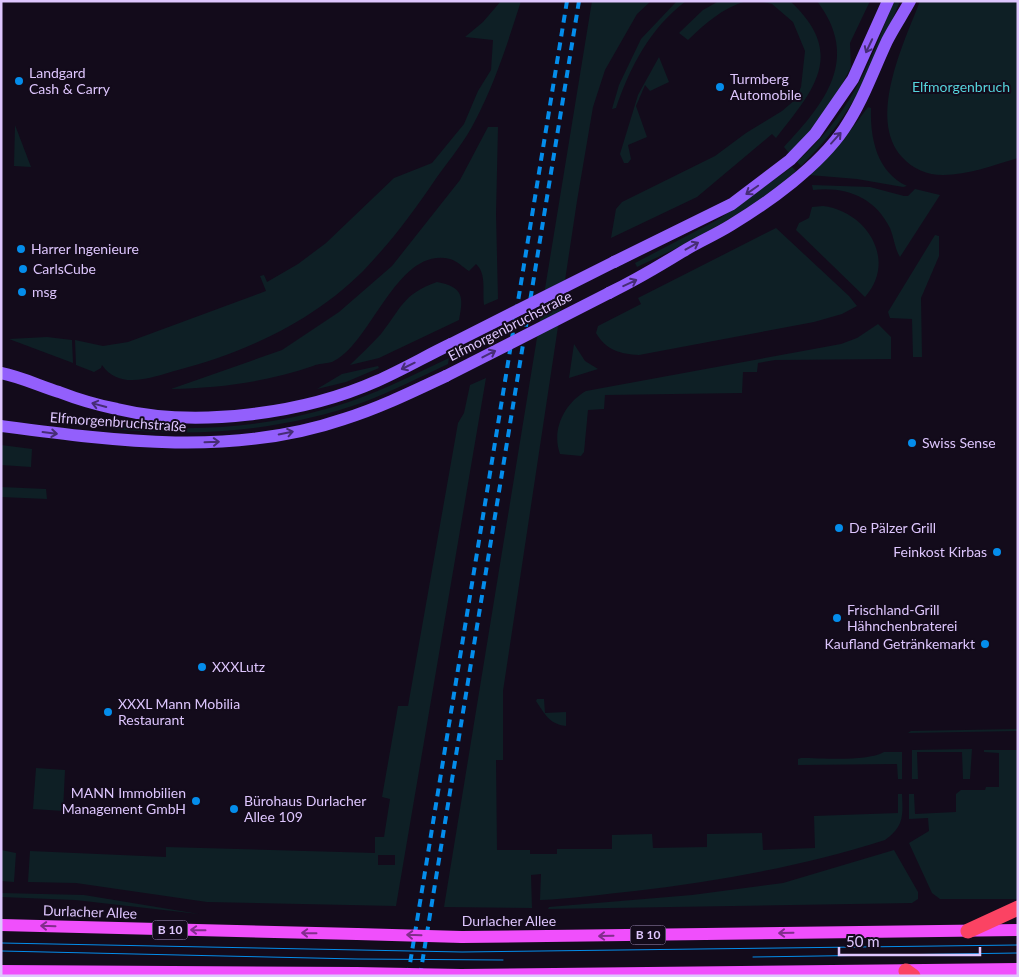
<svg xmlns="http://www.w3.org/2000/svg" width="1019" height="977" viewBox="0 0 1019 977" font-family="Lato,sans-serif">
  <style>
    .green { fill: #0e1f25; fill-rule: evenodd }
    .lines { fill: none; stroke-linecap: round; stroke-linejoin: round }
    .secondary { stroke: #935ffc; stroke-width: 12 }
    .primary { stroke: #f04ffc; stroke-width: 12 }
    .motorway { stroke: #fb4363; stroke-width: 15 }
    .tram { stroke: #048deb; stroke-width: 1 }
    .rail { stroke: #048deb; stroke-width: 4; stroke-dasharray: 8 6; stroke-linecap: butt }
    .secondary-bridge { stroke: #935ffc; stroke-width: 12 }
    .primary-bridge { stroke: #f04ffc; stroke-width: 12 }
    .oneway { stroke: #462d75 }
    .oneway2 { stroke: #822d8c }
    .poi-dot { fill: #048deb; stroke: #130b1b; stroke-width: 2 }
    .labels { text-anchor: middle; stroke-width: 4; stroke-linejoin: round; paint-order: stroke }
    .shield { fill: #130b1b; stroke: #a18eba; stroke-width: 1 }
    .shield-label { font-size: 12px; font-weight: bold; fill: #dec6fe }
    .poi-label { font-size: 14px; fill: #dec6fe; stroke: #130b1b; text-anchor: start }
    .park-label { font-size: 14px; fill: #55d3db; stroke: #130b1b }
    .street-label { font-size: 14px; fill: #dec6fe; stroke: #130b1b }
  </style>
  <rect width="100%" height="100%" fill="#130b1b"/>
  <g class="green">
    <path d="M501 1H521C508 42 495 83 475 121 465 141 450 159 437 177 418 205 398 233 375 258 326 315 249 352 178 370 152 377 120 391 102 365L101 368 94 372 76 365 75 340 103 346 128 342 266 291 260 276 264 275 267 282 298 264 326 243 394 178 432 163 464 124 478 91 491 70 493 40 465 37 483 22Z"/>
    <path d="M592 1H651L637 14 605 70 593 107 577 201 503 691V760H496L497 850H530V854H557V849H612V835L652 834 653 848 707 847V834L762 833 763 850 815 848 814 816 898 813V794H902C903 816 904 826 885 840 803 866 720 881 635 891 604 894 571 899 540 900L541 874 531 875 532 908 444 907Z"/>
    <path d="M677 1H686C650 28 630 67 616 108L612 109 619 85 641 39Z"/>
    <path d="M719 1H746C721 9 706 23 688 40L679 33 703 10Z"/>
    <path d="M758 1H790C847 54 814 89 776 138L772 134 697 197 611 238 616 209 622 202 715 156 746 133 782 111 796 99 801 87 805 51 793 22 772 4Z"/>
    <path d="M817 1H870L850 43 851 67 831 106 805 138 789 153 784 147C825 103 861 59 817 1Z"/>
    <path d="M893 1H900C873 68 854 114 801 166L797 162C811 148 825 135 836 119 862 85 879 41 893 1Z"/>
    <path d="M920 1H1018V158C994 165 968 175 943 175 927 175 913 169 902 157 867 118 904 43 920 1Z"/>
    <polygon points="659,57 669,82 650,91 645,85 636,106 647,137 628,145 631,159 628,163 624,163 620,154 638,95"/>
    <path d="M868 107 871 108C870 139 877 172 907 186L903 187 857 179 809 175 844 139Z"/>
    <polygon points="15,125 31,167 14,166"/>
    <path d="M488 127H498L496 214 498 299 484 305C482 291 487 274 476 264L469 271C464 268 456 260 450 259 396 246 371 346 332 362 326 364 319 363 313 366 267 382 220 388 171 389L282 350 339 312 392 266 460 180Z"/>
    <path d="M792 167 796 171C749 212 693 241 637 267L635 263 719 219Z"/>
    <path d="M812 185 870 187 904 196H908L915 189 940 195 900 257C895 249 894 238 890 228 875 197 845 186 813 190Z"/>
    <path d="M823 206C866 211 898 260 865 297L796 230 799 223 809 218 812 207Z"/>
    <path d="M776 228 849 296 857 306 842 314 814 322 639 355C620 354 606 350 596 333L598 326 641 304 638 298Z"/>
    <polygon points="935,235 939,236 939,256 921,298 922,357 913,357 912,319 890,318 888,312"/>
    <path d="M437 282C463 287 464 296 459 320L379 358 350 365C360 355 371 345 381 334 402 307 403 294 437 282Z"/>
    <path d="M878 324 891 337V359L775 360 758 363 757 372H743L742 393 605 395 604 409 588 410 584 452 581 456 560 454C551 429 565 403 586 391L841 344 857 338Z"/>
    <polygon points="47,337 72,340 73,363 9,339"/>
    <polygon points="574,344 585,361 598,369 569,378"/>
    <path d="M449 358 448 364C420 377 393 391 364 402 299 425 228 435 158 432 133 431 103 430 80 419L82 417C163 435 253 431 333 407 374 395 411 376 449 358Z"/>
    <polygon points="378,366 379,368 346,382 317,389 342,374"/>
    <path d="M486 378 396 906 207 902 76 883 28 882 30 851 166 857V847L375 853V837H384L390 799 382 797 398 706H408L458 423 464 413 470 385ZM378 855H395V865H378Z"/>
    <polygon points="1,445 32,449 31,467 1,465"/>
    <polygon points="1,487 46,489 47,499 1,497"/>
    <path d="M537 699H544L545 713 566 712V726C549 724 545 714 536 701Z"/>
    <polygon points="1018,729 1018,731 908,733 911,731"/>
    <polygon points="972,749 970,779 963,779 962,752 917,752 918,779 912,779 912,750"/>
    <polygon points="984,750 1018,750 1018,899 940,899 932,893 909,843 929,831 928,818 909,819 909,794 914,794 915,814 956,812 956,794 961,790 985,790 986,787 999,787 999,753 984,752"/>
    <path d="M884 752H902V779H898L897 764 798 765V759L801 758C823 758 866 762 884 752Z"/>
    <polygon points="36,768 65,770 63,811 33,809"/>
    <polygon points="1,850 16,853 14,882 1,881"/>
    <polygon points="894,850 918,892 918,899 912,903 548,909 549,907 692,895 783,883"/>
    <polygon points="1,893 84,895 199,914 75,900 1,897"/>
  </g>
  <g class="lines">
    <g class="secondary">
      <polyline points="614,262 732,204 790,160 815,134 853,79 888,1"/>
      <path d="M609 293C636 280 656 268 682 252 698 242 715 235 731 225 769 202 819 166 844 129 863 101 873 71 887 41 894 27 903 14 910 1"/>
      <path d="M1 373C21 377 40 386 59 392 77 399 97 405 117 409 196 428 303 414 377 381 402 370 426 356 451 344"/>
      <path d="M1 426C115 441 233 457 344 419 379 408 412 392 446 376"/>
    </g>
    <g class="primary">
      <polyline points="1,925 357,934"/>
      <polyline points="462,937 1018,930"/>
      <polyline points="1,971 356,973"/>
      <polyline points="461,975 1018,969"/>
    </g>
    <g class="motorway">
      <polyline points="968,931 1018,908"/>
      <polyline points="906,971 913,976"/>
    </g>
    <g class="tram">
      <polyline points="1,943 462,952 1018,945"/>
      <polyline points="1,951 357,959 503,960"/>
      <polyline points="753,957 1018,953"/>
    </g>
    <g class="rail">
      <polyline points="408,976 567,1"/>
      <polyline points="420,976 579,1"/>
    </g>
    <g class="secondary-bridge">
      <polyline points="451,344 614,262"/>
      <polyline points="446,376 609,293"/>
    </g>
    <g class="primary-bridge">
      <polyline points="357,934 462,937"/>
      <polyline points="356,973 461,975"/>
    </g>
  </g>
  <defs><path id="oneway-shaft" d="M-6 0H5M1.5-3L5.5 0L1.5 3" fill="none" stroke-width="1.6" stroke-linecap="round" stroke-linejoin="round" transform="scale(1.25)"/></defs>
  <g class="oneway">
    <use href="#oneway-shaft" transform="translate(869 46) rotate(115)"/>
    <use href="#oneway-shaft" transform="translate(836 138) rotate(-48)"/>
    <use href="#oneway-shaft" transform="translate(752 190) rotate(145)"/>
    <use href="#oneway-shaft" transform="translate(692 246) rotate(-29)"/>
    <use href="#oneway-shaft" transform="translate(630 283) rotate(-25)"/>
    <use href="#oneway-shaft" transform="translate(489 354) rotate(-27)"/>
    <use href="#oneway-shaft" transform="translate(408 366) rotate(154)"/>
    <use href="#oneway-shaft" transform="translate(99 405) rotate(-165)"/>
    <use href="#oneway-shaft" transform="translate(50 433) rotate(7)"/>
    <use href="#oneway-shaft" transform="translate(286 433) rotate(-11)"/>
    <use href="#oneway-shaft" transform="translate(212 442) rotate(-2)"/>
  </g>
  <g class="oneway2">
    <use href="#oneway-shaft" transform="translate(48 926) rotate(-178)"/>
    <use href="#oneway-shaft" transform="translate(198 930) rotate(-179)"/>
    <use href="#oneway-shaft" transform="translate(309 933) rotate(-179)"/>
    <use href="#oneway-shaft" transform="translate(786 933) rotate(179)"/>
    <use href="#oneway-shaft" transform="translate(414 935) rotate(-178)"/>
    <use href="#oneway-shaft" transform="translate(606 936) rotate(179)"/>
  </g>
  <g class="poi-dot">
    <circle cx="19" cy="81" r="5"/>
    <circle cx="720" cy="87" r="5"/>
    <circle cx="21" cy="249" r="5"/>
    <circle cx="23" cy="269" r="5"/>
    <circle cx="22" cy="292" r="5"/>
    <circle cx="912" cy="443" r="5"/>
    <circle cx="839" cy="528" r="5"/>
    <circle cx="997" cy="552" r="5"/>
    <circle cx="837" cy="618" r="5"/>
    <circle cx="985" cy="644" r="5"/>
    <circle cx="202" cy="667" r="5"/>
    <circle cx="108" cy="712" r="5"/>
    <circle cx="196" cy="801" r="5"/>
    <circle cx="234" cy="809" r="5"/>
  </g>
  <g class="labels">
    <g class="shield">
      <rect x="152.5" y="920.5" width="35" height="19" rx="4"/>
      <rect x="630.5" y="925.5" width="35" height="19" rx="4"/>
    </g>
    <g class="shield-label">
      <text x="170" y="934">B 10</text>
      <text x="648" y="939">B 10</text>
    </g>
    <g class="poi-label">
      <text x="29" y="78">Landgard<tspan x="29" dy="16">Cash &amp; Carry</tspan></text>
      <text x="730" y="84">Turmberg<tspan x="730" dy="16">Automobile</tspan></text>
      <text x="31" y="254">Harrer Ingenieure</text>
      <text x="33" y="274">CarlsCube</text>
      <text x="32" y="297">msg</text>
      <text x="922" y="448">Swiss Sense</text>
      <text x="849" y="533">De Pälzer Grill</text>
      <text x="987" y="557" text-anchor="end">Feinkost Kirbas</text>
      <text x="847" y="615">Frischland-Grill<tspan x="847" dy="16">Hähnchenbraterei</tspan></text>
      <text x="975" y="649" text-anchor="end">Kaufland Getränkemarkt</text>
      <text x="212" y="672">XXXLutz</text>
      <text x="118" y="709">XXXL Mann Mobilia<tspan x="118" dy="16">Restaurant</tspan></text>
      <text x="186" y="798" text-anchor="end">MANN Immobilien<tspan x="186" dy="16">Management GmbH</tspan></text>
      <text x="244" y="806">Bürohaus Durlacher<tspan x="244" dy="16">Allee 109</tspan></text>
    </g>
    <g class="park-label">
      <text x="961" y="92">Elfmorgenbruch</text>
    </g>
    <g class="street-label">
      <text transform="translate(510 326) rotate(-27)" y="5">Elfmorgenbruchstraße</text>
      <text transform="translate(118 422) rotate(4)" y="5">Elfmorgenbruchstraße</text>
      <text transform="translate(90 912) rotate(2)" y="5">Durlacher Allee</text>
      <text x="509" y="926">Durlacher Allee</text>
    </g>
  </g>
  <rect width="1019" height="977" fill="none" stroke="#dec6fe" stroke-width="5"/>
  <path d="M839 947v8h141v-8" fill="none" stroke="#dec6fe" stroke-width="2.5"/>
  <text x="846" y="947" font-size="15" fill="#dec6fe" stroke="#130b1b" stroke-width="4" paint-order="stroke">50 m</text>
</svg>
